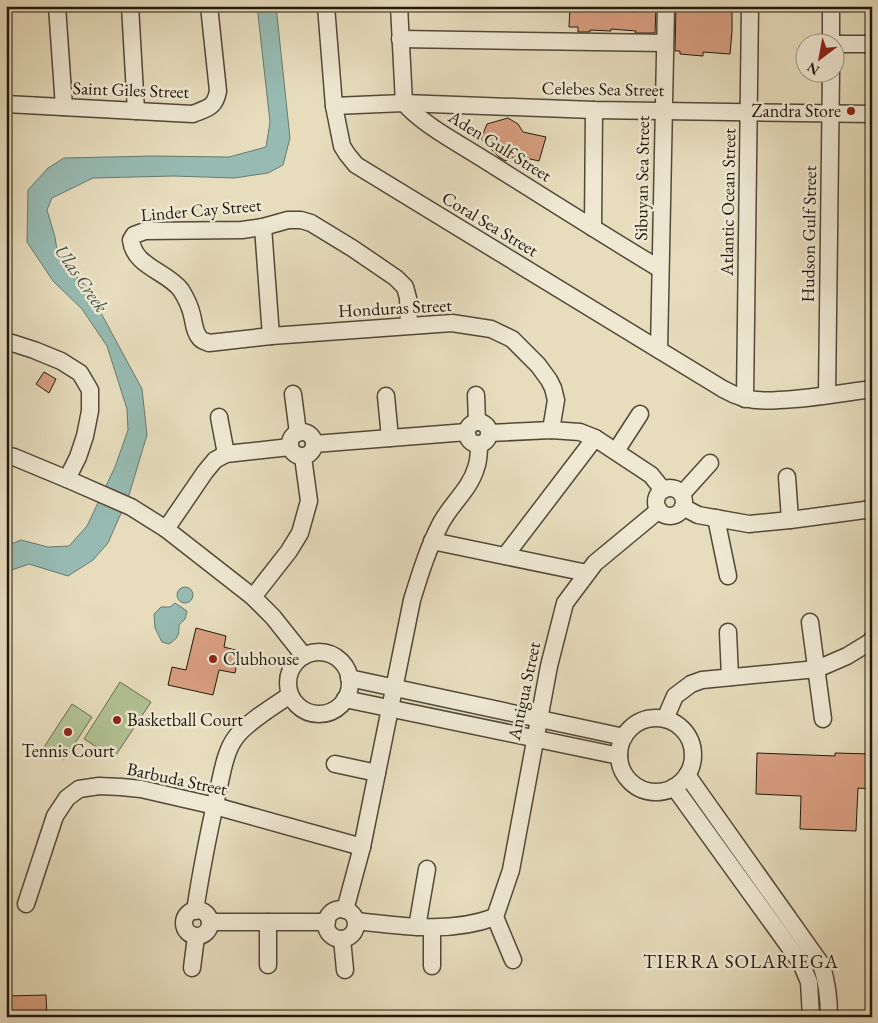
<svg xmlns="http://www.w3.org/2000/svg" width="878" height="1023" viewBox="0 0 878 1023" font-family="'EB Garamond',serif">
  <style>
    .green { fill: #b2c294; stroke: #6a6d50 }
    .water { fill: #97bbb3; stroke: #687a70 }
    .building { fill: #d99f81; stroke: #21180c }
    .lines { fill: none; stroke-linecap: round; stroke-linejoin: round }
    .minor-casing { stroke: #524938; stroke-width: 19 }
    .minor { stroke: #efe9d4; stroke-width: 16 }
    .poi-dot { fill: #8f2418; stroke: #efe9d4; stroke-width: 2 }
    .labels { text-anchor: middle; stroke-width: 5; stroke-linejoin: round; paint-order: stroke }
    .street-label { font-size: 18px; fill: #21180c; stroke: #efe9d4 }
    .poi-label { font-size: 18px; fill: #21180c; stroke: #efe9d4; text-anchor: start }
    .water-label { font-size: 19px; font-style: italic; fill: #4a5146; stroke: #efe9d4 }
    .neighbourhood-label { font-size: 19px; letter-spacing: 1px; fill: #21180c; stroke: #efe9d4 }
  </style>
  <rect width="100%" height="100%" fill="#e7ddbd"/>
  <filter id="stains"><feTurbulence type="fractalNoise" baseFrequency=".004" numOctaves="4"/><feColorMatrix values="0 0 0 0 .2 0 0 0 0 .09 0 0 0 0 .02 0 0 0 .5 -.17"/></filter>
  <radialGradient id="worn" r=".72"><stop offset=".6" stop-color="#630" stop-opacity="0"/><stop offset="1" stop-color="#630" stop-opacity=".3"/></radialGradient>
  <g class="green">
    <polygon points="120,682 151,702 114,758 84,739"/>
    <polygon points="72,704 92,717 64,760 44,747"/>
  </g>
  <g class="water">
    <polygon points="257,6 276,6 290,138 283,165 268,173 234,178 174,176 93,178 52,198 47,210 55,237 58,257 87,287 142,389 147,435 129,495 108,543 93,560 68,576 29,564 6,572 6,546 21,540 48,547 69,546 87,526 115,467 128,430 127,409 107,346 82,309 53,281 27,242 28,190 48,168 64,158 153,156 229,157 266,147 270,122"/>
    <circle cx="185" cy="595" r="8"/>
    <path d="M175 603 187 611 185 619 179 625C179 636 178 638 169 644L162 642 155 628 154 614 161 607H170Z"/>
  </g>
  <g class="building">
    <polygon points="570,6 612,6 612,10 637,12 637,10 638,10 638,6 656,6 655,33 635,33 636,31 611,29 611,31 590,30 590,32 578,32 578,27 569,27"/>
    <polygon points="676,6 702,6 702,11 732,11 732,31 730,54 703,52 703,56 680,54 680,51 675,51"/>
    <polygon points="508,118 518,124 523,132 546,137 539,161 517,156 505,161 499,157 481,139 487,124"/>
    <polygon points="44,372 56,379 49,393 36,384"/>
    <polygon points="196,628 226,636 224,647 239,651 235,673 219,670 213,695 168,685 172,667 186,670"/>
    <polygon points="757,753 835,756 835,753 872,754 872,789 858,788 856,831 800,829 801,796 756,794"/>
    <polygon points="46,995 47,1017 6,1017 6,996"/>
  </g>
  <g class="lines">
    <g class="minor-casing">
      <g id="minor">
        <polyline points="57,6 64,107"/>
        <polyline points="130,6 136,111"/>
        <path d="M326 6 334 106 342 146 347 154 356 165 723 389C730 393 737 396 744 398 756 401 768 401 779 400 810 399 841 393 872 389"/>
        <path d="M399 6 404 103C424 126 462 145 488 162 545 198 602 234 660 269"/>
        <polyline points="400,39 665,43"/>
        <polyline points="831,42 831,6"/>
        <polyline points="836,44 872,44"/>
        <path d="M6 104 193 114C207 108 215 108 218 91L209 6"/>
        <polyline points="334,106 404,103 594,110 872,114"/>
        <polyline points="263,227 271,336"/>
        <polyline points="593,228 594,110"/>
        <path d="M409 326 408 298 405 287 396 278 352 248 311 223 301 220H288L263 227 242 230 145 231 134 235 131 240C134 267 167 271 181 290 186 298 190 306 192 315 194 322 194 331 199 337 201 341 205 341 209 343L271 336 452 323 491 329 512 339 538 365 549 380 553 388 556 400 551 430"/>
        <polyline points="6,341 34,350 61,361 80,373 90,390 90,411 85,436 78,457 67,479"/>
        <polyline points="659,350 666,6"/>
        <polyline points="293,394 298,433"/>
        <polyline points="476,395 477,422"/>
        <polyline points="827,395 831,72"/>
        <polyline points="386,396 390,438"/>
        <polyline points="745,399 750,6"/>
        <polyline points="219,417 226,454"/>
        <circle cx="478" cy="433" r="11"/>
        <circle cx="302" cy="444" r="12"/>
        <polyline points="490,433 551,430 580,432 595,438 651,475 663,490"/>
        <polyline points="314,444 467,432"/>
        <polyline points="616,451 640,414"/>
        <polyline points="6,455 14,457 67,479 131,507 166,529 253,597 273,617 304,656"/>
        <polyline points="787,477 790,520"/>
        <circle cx="670" cy="502" r="14"/>
        <polyline points="682,494 710,463"/>
        <polyline points="683,507 698,515 749,524 790,520 872,509"/>
        <polyline points="716,518 728,576"/>
        <polyline points="166,529 205,472 215,460 226,454 290,447"/>
        <polyline points="432,541 587,573"/>
        <polyline points="505,556 595,438"/>
        <polyline points="253,597 289,551 300,533 309,501 303,457"/>
        <polyline points="810,622 823,719"/>
        <polyline points="728,632 730,677"/>
        <circle cx="319" cy="683" r="31"/>
        <polyline points="349,678 624,737"/>
        <polyline points="345,699 619,756"/>
        <circle cx="656" cy="755" r="37"/>
        <polyline points="665,719 675,696 691,684 702,680 817,669 847,656 870,642 872,639"/>
        <polyline points="335,764 377,773"/>
        <path d="M687 775 821 964C827 981 829 998 829 1017"/>
        <polyline points="674,787 801,963 809,982 811,1017"/>
        <polyline points="26,904 55,816 67,798 79,789 99,786 121,787 141,789 215,806 362,847"/>
        <circle cx="341" cy="924" r="15"/>
        <path d="M345 910 362 847 412 600C420 574 428 548 441 523 451 504 470 489 476 468 479 460 479 452 479 445"/>
        <circle cx="197" cy="923" r="13"/>
        <path d="M195 911C201 871 209 831 218 791 222 774 225 751 236 737 247 722 274 706 290 695"/>
        <polyline points="495,917 511,870 549,666 565,603 595,563 659,510"/>
        <polyline points="495,917 513,960"/>
        <path d="M356 921C403 926 449 934 495 917"/>
        <polyline points="210,922 327,922"/>
        <polyline points="417,927 427,869"/>
        <polyline points="342,939 345,970"/>
        <polyline points="268,965 268,922"/>
        <polyline points="432,966 432,928"/>
        <polyline points="192,968 196,937"/>
      </g>
    </g>
    <use href="#minor" class="minor"/>
  </g>
  <g class="poi-dot">
    <circle cx="851" cy="111" r="5"/>
    <circle cx="213" cy="659" r="5"/>
    <circle cx="117" cy="720" r="5"/>
    <circle cx="68" cy="732" r="5"/>
  </g>
  <g class="labels">
    <g class="street-label">
      <text transform="translate(603 89) rotate(1)" y="6">Celebes Sea Street</text>
      <text transform="translate(131 90) rotate(2)" y="6">Saint Giles Street</text>
      <text transform="translate(500 146) rotate(32)" y="6">Aden Gulf Street</text>
      <text transform="translate(642 178) rotate(-89)" y="6">Sibuyan Sea Street</text>
      <text transform="translate(728 202) rotate(-89)" y="6">Atlantic Ocean Street</text>
      <text transform="translate(201 210) rotate(-5)" y="6">Linder Cay Street</text>
      <text transform="translate(490 224) rotate(31)" y="6">Coral Sea Street</text>
      <text transform="translate(809 234) rotate(-89)" y="6">Hudson Gulf Street</text>
      <text transform="translate(395 308) rotate(-3)" y="6">Honduras Street</text>
      <text transform="translate(524 691) rotate(-78)" y="6">Antigua Street</text>
      <text transform="translate(177 779) rotate(12)" y="6">Barbuda Street</text>
    </g>
    <g class="poi-label">
      <text x="841" y="117" text-anchor="end">Zandra Store</text>
      <text x="223" y="665">Clubhouse</text>
      <text x="127" y="726">Basketball Court</text>
      <text x="68" y="757" text-anchor="middle">Tennis Court</text>
    </g>
    <g class="water-label">
      <text transform="translate(82 278) rotate(55)" y="7">Ulas Creek</text>
    </g>
    <g class="neighbourhood-label">
      <text x="741" y="968">TIERRA SOLARIEGA</text>
    </g>
  </g>
  <rect width="878" height="1023" fill="none" stroke="#e7ddbd" stroke-width="25"/>
  <rect x="8" y="8" width="863" height="1008" fill="none" stroke="#21180c" stroke-width="2.5"/>
  <rect x="12" y="12" width="853" height="998" fill="none" stroke="#21180c"/>
  <g transform="translate(820 58) rotate(212)"><circle r="24" fill="#efe9d4" stroke="#9d9584"/>
  <path d="M0-4L9 19L0 12L-9 19Z" fill="#8f2418"/>
  <text y="-8" font-size="14" font-weight="bold" text-anchor="middle" fill="#21180c">N</text>
  </g>
  <rect width="100%" height="100%" filter="url(#stains)"/>
  <rect width="100%" height="100%" fill="url(#worn)"/>
</svg>
